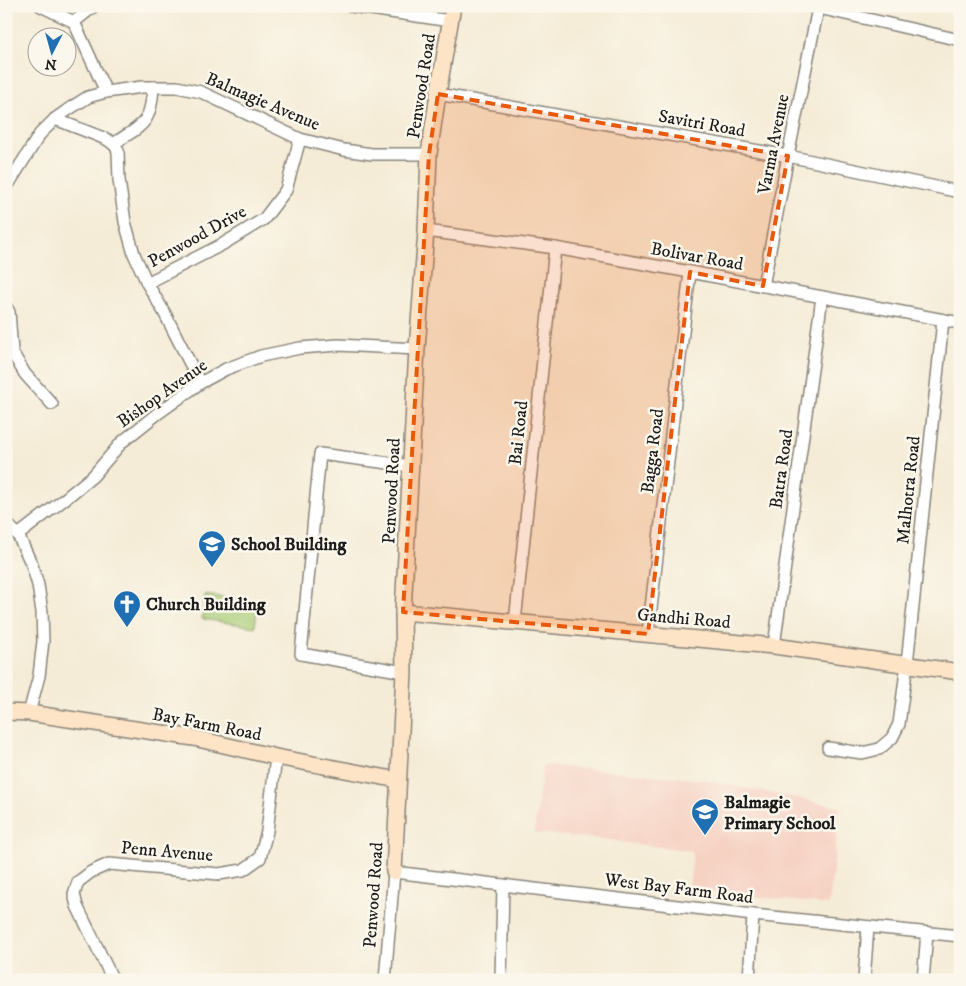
<svg xmlns="http://www.w3.org/2000/svg" width="966" height="986" viewBox="0 0 966 986" font-family="'IM FELL DW Pica',serif">
  <style>
    .built { fill: #f6d2c3 }
    .green { fill: #a8cc76; stroke: #627449 }
    .lines { fill: none; stroke-linecap: round; stroke-linejoin: round }
    .street-casing { stroke: #88847a; stroke-width: 14 }
    .secondary-casing { stroke: #88847a; stroke-width: 18 }
    .street { stroke: #fff; stroke-width: 11 }
    .secondary { stroke: #fee4c6; stroke-width: 15 }
    .marked { fill: #e8590c; fill-opacity: 0.2; stroke: #e8590c; stroke-width: 4; stroke-dasharray: 10 6; stroke-linejoin: round }
    .labels { text-anchor: middle; stroke-width: 5; stroke-linejoin: round; paint-order: stroke }
    .street-label { font-size: 18px; fill: #1c1c1c; stroke: #fbf7ec }
    .poi-label { font-size: 18px; font-weight: bold; fill: #1c1c1c; stroke: #fbf7ec; text-anchor: start }
  </style>
  <rect width="100%" height="100%" fill="#fbf7ec"/>
  <filter id="ink" filterUnits="userSpaceOnUse"><feTurbulence type="fractalNoise" baseFrequency=".02" numOctaves="2"/><feDisplacementMap in="SourceGraphic" scale="10" xChannelSelector="R" yChannelSelector="G"/><feConvolveMatrix kernelMatrix="1 2 1 2 8 2 1 2 1" color-interpolation-filters="sRGB"/></filter>
  <filter id="wash" filterUnits="userSpaceOnUse"><feTurbulence type="fractalNoise" baseFrequency=".0096" numOctaves="4" result="noise"/><feDisplacementMap in="SourceGraphic" scale="20" xChannelSelector="R" yChannelSelector="G"/><feGaussianBlur stdDeviation="1.12" result="paint"/><feColorMatrix in="noise" values="0 0 0 0 0 0 0 0 0 0 0 0 0 0 0 0 0 1.4 0 .05"/><feComposite in="paint" operator="in"/></filter>
  <g filter="url(#wash)">
    <rect width="100%" height="100%" fill="#f5ecd7"/>
    <polygon class="built" points="543,765 705,780 840,807 829,905 689,889 693,851 626,843 612,840 534,833"/>
    <polygon class="green" points="205,595 258,602 255,627 202,619"/>
  </g>
  <g filter="url(#ink)">
    <g class="lines">
      <g class="street-casing">
        <g id="street">
          <polyline points="41,6 74,22"/>
          <polyline points="351,6 450,21"/>
          <polyline points="810,6 960,40"/>
          <polyline points="74,22 106,92"/>
          <polyline points="74,22 94,6"/>
          <polyline points="438,94 788,156 960,192"/>
          <polyline points="55,119 96,135 108,140 115,145 118,151 119,180 125,222 134,254 147,283 164,312 200,383"/>
          <path d="M113 144C142 125 151 125 153 87"/>
          <polyline points="6,188 40,134 55,119 69,109 88,97 106,92 142,87 177,87 201,92 300,139 344,150 372,154 429,154"/>
          <polyline points="426,231 555,248 690,272 960,323"/>
          <polyline points="147,283 223,244 264,219 286,190 300,139"/>
          <polyline points="763,286 788,156 818,8"/>
          <polyline points="6,307 9,312 12,352 25,374 52,404"/>
          <polyline points="6,523 18,535 32,565 38,585 42,612 43,641 39,676 29,713"/>
          <polyline points="18,535 66,498 93,476 122,442 157,414 200,383 226,369 261,356 300,348 338,345 417,349"/>
          <polyline points="515,622 555,248"/>
          <polyline points="648,634 690,272"/>
          <polyline points="774,646 822,297"/>
          <polyline points="404,672 301,654 320,454 411,466"/>
          <polyline points="828,748 862,753 879,749 892,738 899,724 907,664 943,320"/>
          <polyline points="113,980 77,906 74,894 78,882 91,872 109,864 219,874 243,870 260,858 267,831 276,757"/>
          <polyline points="385,980 394,872 753,915 960,936"/>
          <polyline points="501,980 503,885"/>
          <polyline points="749,980 753,915"/>
          <polyline points="864,980 868,927"/>
          <polyline points="923,980 927,933"/>
        </g>
      </g>
      <g class="secondary-casing">
        <g id="secondary">
          <polyline points="403,612 774,646 960,672"/>
          <polyline points="6,712 29,713 194,738 276,757 398,780"/>
          <polyline points="394,872 404,672 403,612 417,349 426,231 429,154 438,94 453,6"/>
        </g>
      </g>
      <use href="#street" class="street"/>
      <use href="#secondary" class="secondary"/>
    </g>
  </g>
  <path class="marked" d="M438 94 788 156 763 286 690 272 648 634 403 612 429 154Z"/>
  <defs>
    <g id="school-pin" transform="scale(1.4375)"><path d="M0 17L-7.5 6A9.5 9.5 0 1 1 7.5 6Z" fill="#1f6fb2" stroke="#fbf7ec"/><path d="M0-5L7-2L0 1L-7-2ZM-4 1L0 2.5L4 1V4Q0 6-4 4Z" fill="#fff"/></g>
    <g id="church-pin" transform="scale(1.4375)"><path d="M0 17L-7.5 6A9.5 9.5 0 1 1 7.5 6Z" fill="#1f6fb2" stroke="#fbf7ec"/><path d="M-1.2-6h2.4v3.5h3.3v2.4h-3.3V6h-2.4V-.1h-3.3v-2.4h3.3Z" fill="#fff"/></g>
  </defs>
  <g fill-rule="evenodd">
    <use href="#school-pin" x="212" y="544"/>
    <use href="#church-pin" x="127" y="604"/>
    <use href="#school-pin" x="705" y="812"/>
  </g>
  <g class="labels">
    <g class="street-label">
      <text transform="translate(421 86) rotate(-81)" y="6">Penwood Road</text>
      <text transform="translate(263 101) rotate(23)" y="6">Balmagie Avenue</text>
      <text transform="translate(702 123) rotate(10)" y="6">Savitri Road</text>
      <text transform="translate(773 144) rotate(-79)" y="6">Varma Avenue</text>
      <text transform="translate(197 236) rotate(-29)" y="6">Penwood Drive</text>
      <text transform="translate(697 256) rotate(10)" y="6">Bolivar Road</text>
      <text transform="translate(162 393) rotate(-35)" y="6">Bishop Avenue</text>
      <text transform="translate(518 433) rotate(-84)" y="6">Bai Road</text>
      <text transform="translate(652 451) rotate(-83)" y="6">Bagga Road</text>
      <text transform="translate(781 469) rotate(-82)" y="6">Batra Road</text>
      <text transform="translate(908 490) rotate(-84)" y="6">Malhotra Road</text>
      <text transform="translate(391 491) rotate(-87)" y="6">Penwood Road</text>
      <text transform="translate(684 618) rotate(5)" y="6">Gandhi Road</text>
      <text transform="translate(207 724) rotate(11)" y="6">Bay Farm Road</text>
      <text transform="translate(167 851) rotate(5)" y="6">Penn Avenue</text>
      <text transform="translate(679 888) rotate(7)" y="6">West Bay Farm Road</text>
      <text transform="translate(373 895) rotate(-86)" y="6">Penwood Road</text>
    </g>
    <g class="poi-label">
      <text x="231" y="550">School Building</text>
      <text x="146" y="610">Church Building</text>
      <text x="724" y="808">Balmagie<tspan x="724" dy="21">Primary School</tspan></text>
    </g>
  </g>
  <rect width="966" height="986" fill="none" stroke="#fbf7ec" stroke-width="25"/>
  <g transform="translate(52 52) rotate(186)"><circle r="24" fill="#fbf7ec" stroke="#a29f99"/>
  <path d="M0-4L9 19L0 12L-9 19Z" fill="#1f6fb2"/>
  <text y="-8" font-size="14" font-weight="bold" text-anchor="middle" fill="#1c1c1c">N</text>
  </g>
</svg>
